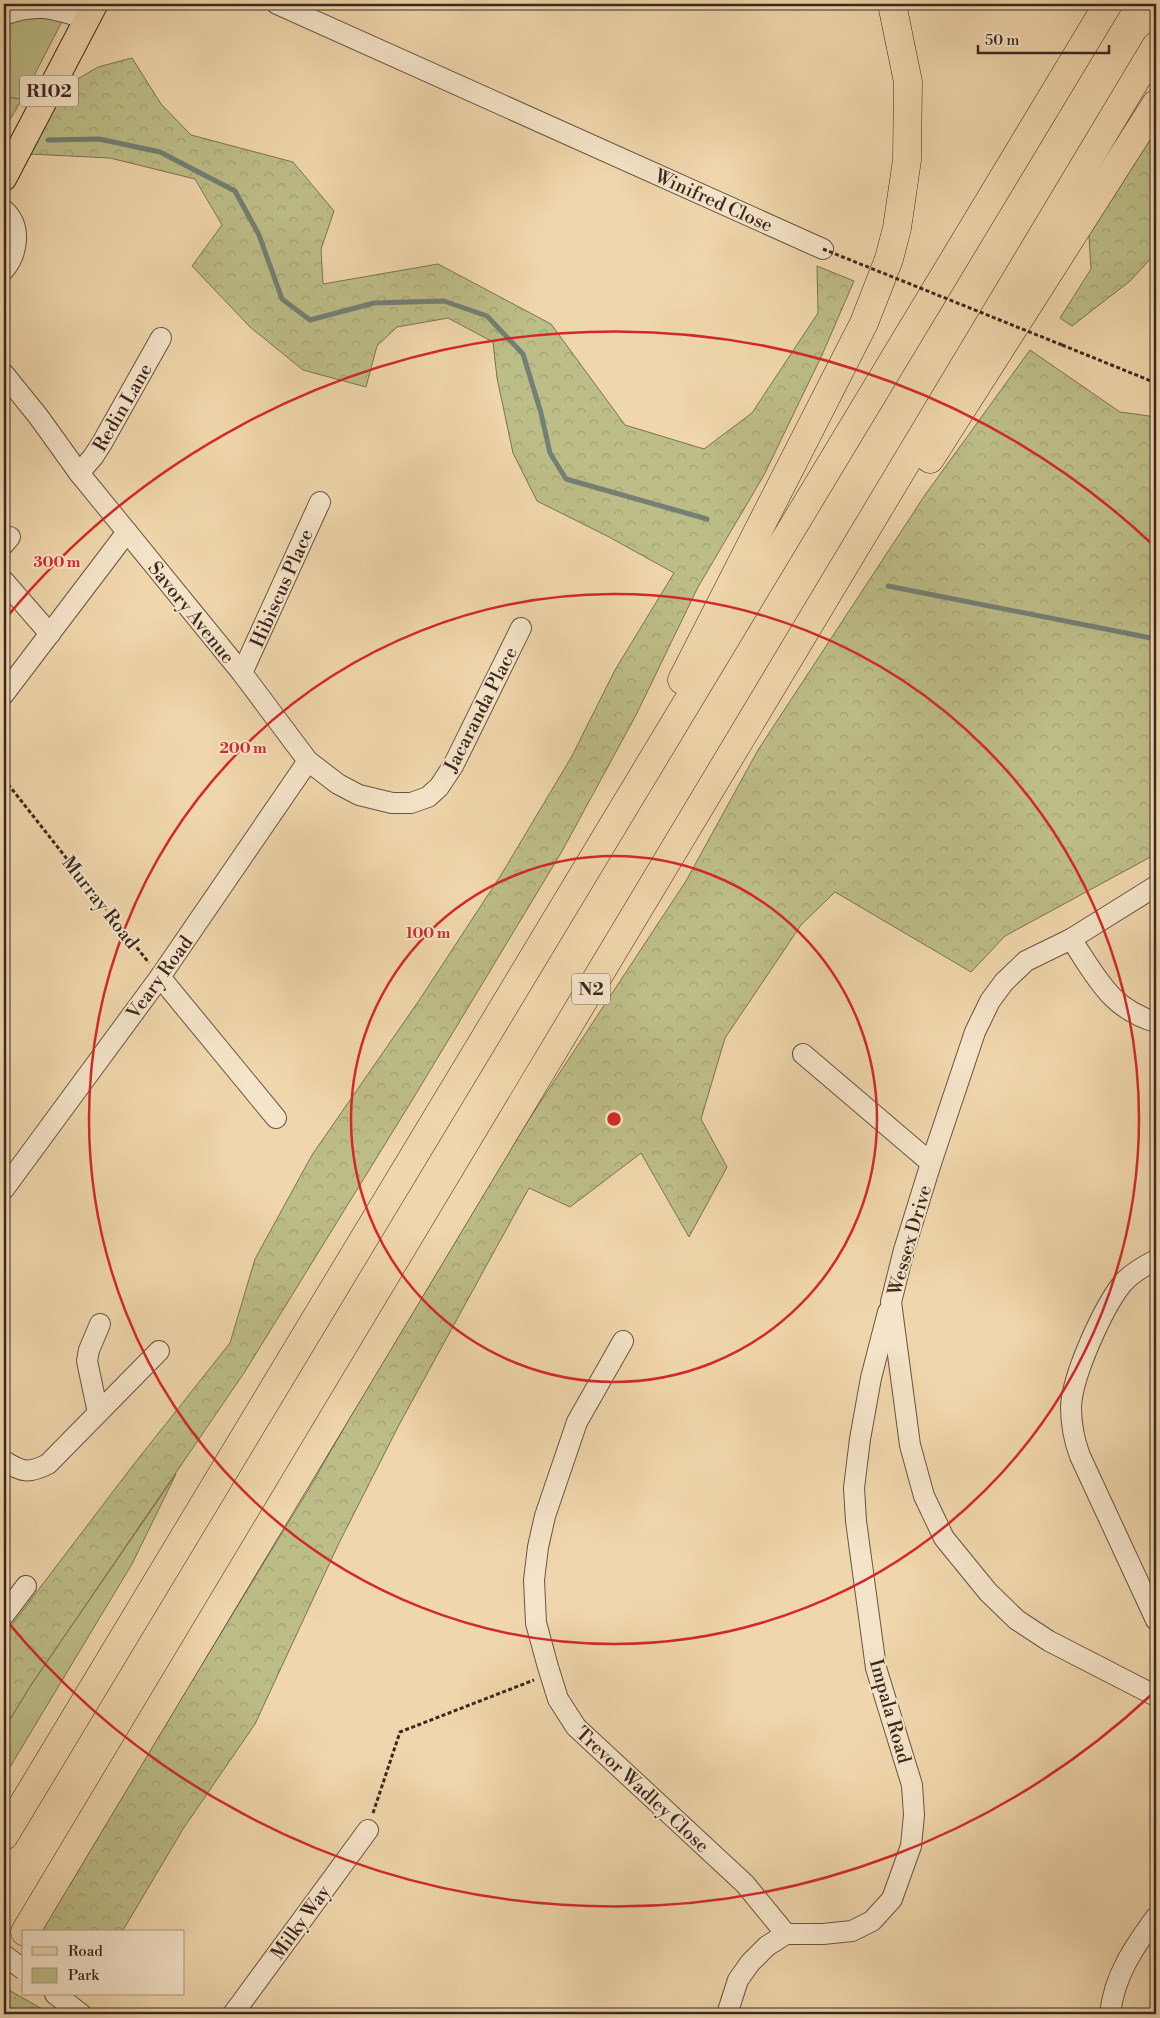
<svg xmlns="http://www.w3.org/2000/svg" width="1160" height="2018" viewBox="0 0 1160 2018" font-family="'Libre Bodoni',serif">
  <style>
    .green { fill: #bdbd87; stroke: #7c7254 }
    .forest { fill: url(#forest-crowns); stroke: #7c7254 }
    .lines { fill: none; stroke-linecap: round; stroke-linejoin: round }
    .stream { stroke: #747f75; stroke-width: 5 }
    .minor-casing { stroke: #685443; stroke-width: 22 }
    .major-casing { stroke: #3b2820; stroke-width: 27 }
    .highway-casing { stroke: #3b2820; stroke-width: 29 }
    .path { stroke: #3b2820; stroke-width: 3; stroke-dasharray: 4 2.5; stroke-linecap: butt }
    .minor { stroke: #f5e4c9; stroke-width: 20 }
    .major { stroke: #f0d6ac; stroke-width: 25 }
    .highway { stroke: #f0d6ac; stroke-width: 28 }
    .minor-bridge-casing { stroke: #685443; stroke-width: 22; stroke-linecap: butt }
    .path-bridge { stroke: #3b2820; stroke-width: 3; stroke-dasharray: 4 2.5; stroke-linecap: butt }
    .minor-bridge { stroke: #f5e4c9; stroke-width: 20 }
    .ring { fill: none; stroke: #d62828; stroke-width: 2.5 }
    .labels { text-anchor: middle; stroke-width: 4; stroke-linejoin: round; paint-order: stroke }
    .shield { fill: #f5e4c9; stroke: #736053; stroke-width: 1 }
    .shield-label { font-size: 18px; font-weight: bold; fill: #3b2820 }
    .street-label { font-size: 19px; fill: #3b2820; stroke: #f5e4c9 }
    .centre { fill: #d62828; stroke: #f5e4c9; stroke-width: 2.5 }
    .ring-label { font-size: 15px; text-anchor: middle; font-weight: bold; fill: #d62828; stroke: #f5e4c9; stroke-width: 4; stroke-linejoin: round; paint-order: stroke }
  </style>
  <defs>
    <pattern id="forest-crowns" width="20" height="18" patternUnits="userSpaceOnUse" patternTransform="scale(1.25)"><rect width="20" height="18" fill="#bdbd87"/><path d="M2 6a3 3 0 1 1 6 0M12 15a3 3 0 1 1 6 0" fill="none" stroke="#a3a274"/></pattern>
  </defs>
  <rect width="100%" height="100%" fill="#f0d6ac"/>
  <filter id="stains"><feTurbulence type="fractalNoise" baseFrequency=".004" numOctaves="4"/><feColorMatrix values="0 0 0 0 .2 0 0 0 0 .09 0 0 0 0 .02 0 0 0 .5 -.17"/></filter>
  <radialGradient id="worn" r=".72"><stop offset=".6" stop-color="#630" stop-opacity="0"/><stop offset="1" stop-color="#630" stop-opacity=".3"/></radialGradient>
  <g class="green">
    <polygon points="71,4 22,99 4,97 4,28 27,12"/>
    <polygon points="176,1474 132,1564 4,1777 4,1729 31,1685"/>
  </g>
  <g class="forest">
    <polygon points="132,58 161,104 191,135 293,162 334,211 321,249 323,284 438,264 551,324 625,425 704,449 752,413 818,313 817,266 854,281 822,355 764,475 698,587 636,715 561,853 411,1102 244,1373 31,1685 4,1729 4,1635 134,1464 230,1343 255,1259 312,1155 420,999 501,875 572,756 615,670 674,573 609,537 537,501 513,453 497,378 493,342 448,318 397,327 377,346 366,387 303,370 250,327 192,266 222,225 195,179 110,158 29,154 59,90 98,67"/>
    <polygon points="4,97 22,99 4,130"/>
    <polygon points="1156,120 1156,253 1130,281 1072,326 1060,318 1091,269 1088,221"/>
    <polygon points="1030,350 1120,412 1156,417 1156,854 1005,936 971,972 835,892 801,925 725,1038 701,1119 727,1167 689,1237 641,1153 570,1207 529,1188 400,1423 339,1543 255,1724 183,1829 122,1932 39,1932 310,1487 400,1330 522,1130 686,881 758,750 925,495"/>
    <polygon points="7,1989 51,2014 4,2014 4,1993"/>
  </g>
  <g class="lines">
    <g class="stream">
      <polyline points="48,140 99,139 160,152 235,191 259,235 282,299 310,320 374,303 444,301 487,316 523,354 541,413 550,453 566,479 707,519"/>
      <polyline points="888,586 1156,639"/>
    </g>
    <g class="minor-casing">
      <g id="minor">
        <polyline points="277,4 823,249"/>
        <path d="M4 15C38 2 54 9 87 19"/>
        <path d="M4 210C22 226 18 253 4 270"/>
        <polyline points="4,374 38,416 79,473 242,673 308,761 338,784 359,795 392,803 411,803 428,797 439,787 453,766 521,628"/>
        <polyline points="79,473 93,457 102,443 161,338"/>
        <polyline points="4,544 10,537"/>
        <polyline points="4,581 50,634"/>
        <polyline points="242,673 320,502"/>
        <polyline points="4,694 127,532"/>
        <polyline points="1156,886 1071,939 1026,961 1004,982 990,1001 975,1032 931,1163 904,1250 891,1302 910,1445 924,1496 944,1538 988,1592 1017,1620 1049,1641 1156,1696"/>
        <path d="M1071 939C1096 976 1110 1009 1156 1022"/>
        <polyline points="160,977 276,1118"/>
        <polyline points="803,1054 931,1163"/>
        <polyline points="4,1189 160,977 308,761"/>
        <path d="M1156 1260C1144 1266 1131 1273 1122 1284 1103 1308 1072 1376 1071 1407 1071 1424 1074 1440 1080 1456L1156 1620"/>
        <polyline points="623,1341 577,1422 545,1516 538,1547 534,1580 536,1623 548,1667 558,1699 576,1727 745,1884 786,1934"/>
        <polyline points="98,1413 87,1361 89,1350 100,1324"/>
        <path d="M4 1461C22 1472 28 1474 48 1464L159 1351"/>
        <polyline points="4,1615 26,1586"/>
        <polyline points="55,1994 81,2014"/>
        <polyline points="233,2014 368,1830"/>
        <polyline points="727,2014 738,1980 750,1963 767,1946 786,1934 823,1934 852,1931 872,1921 892,1899 911,1846 914,1815 912,1785 876,1668 856,1521 854,1488 860,1439 871,1378 888,1312"/>
        <path d="M1110 2014C1114 1976 1134 1947 1156 1917"/>
      </g>
    </g>
    <g class="major-casing">
      <polyline id="major" points="4,178 95,4"/>
    </g>
    <g class="highway-casing">
      <g id="highway">
        <polyline points="930,459 1156,104"/>
        <polyline points="682,680 864,323 889,259 897,228 907,160 908,82 892,4"/>
        <polyline points="4,1836 1108,4"/>
        <polyline points="25,1932 1156,46"/>
      </g>
    </g>
    <g class="path">
      <polyline points="1062,345 1156,383"/>
      <polyline points="4,779 149,963"/>
      <polyline points="373,1813 400,1732 534,1680"/>
    </g>
    <use href="#minor" class="minor"/>
    <use href="#major" class="major"/>
    <use href="#highway" class="highway"/>
    <g class="minor-bridge-casing">
      <polyline id="minor-bridge" points="4,1955 24,1970"/>
    </g>
    <polyline class="path-bridge" points="823,249 1062,345"/>
    <use href="#minor-bridge" class="minor-bridge"/>
  </g>
  <g class="ring">
    <circle cx="614" cy="1119" r="263"/>
    <circle cx="614" cy="1119" r="525"/>
    <path d="M1151 1695A788 788 0 0 1 6 1620M6 618A788 788 0 0 1 1151 543"/>
  </g>
  <g class="labels">
    <g class="shield">
      <rect x="20" y="75.5" width="58" height="31" rx="4"/>
      <rect x="572" y="973.5" width="38" height="31" rx="4"/>
    </g>
    <g class="shield-label">
      <text x="49" y="97">R102</text>
      <text x="591" y="995">N2</text>
    </g>
    <g class="street-label">
      <text transform="translate(714 200) rotate(24)" y="7">Winifred Close</text>
      <text transform="translate(122 407) rotate(-60)" y="7">Redin Lane</text>
      <text transform="translate(281 588) rotate(-66)" y="7">Hibiscus Place</text>
      <text transform="translate(192 612) rotate(51)" y="7">Savory Avenue</text>
      <text transform="translate(480 709) rotate(-63)" y="7">Jacaranda Place</text>
      <text transform="translate(101 902) rotate(52)" y="7">Murray Road</text>
      <text transform="translate(159 977) rotate(-54)" y="7">Veary Road</text>
      <text transform="translate(909 1240) rotate(-74)" y="7">Wessex Drive</text>
      <text transform="translate(891 1711) rotate(74)" y="7">Impala Road</text>
      <text transform="translate(643 1789) rotate(43)" y="7">Trevor Wadley Close</text>
      <text transform="translate(300 1922) rotate(-54)" y="7">Milky Way</text>
    </g>
  </g>
  <circle cx="614" cy="1119" r="8" class="centre"/>
  <g class="ring-label">
    <text x="57" y="567">300 m</text>
    <text x="243" y="753">200 m</text>
    <text x="428" y="938">100 m</text>
  </g>
  <rect width="1160" height="2018" fill="none" stroke="#f0d6ac" stroke-width="20"/>
  <rect x="5" y="5" width="1150" height="2008" fill="none" stroke="#3b2820" stroke-width="2.5"/>
  <rect x="10" y="10" width="1140" height="1998" fill="none" stroke="#3b2820"/>
  <rect x="22" y="1930" width="162" height="65" fill="#f5e4c9" stroke="#ab9985"/>
  <rect x="32" y="1947" width="25" height="8" fill="#f0d6ac" stroke="#ab9985"/>
  <text x="68" y="1956" font-size="15" fill="#3b2820">Road</text>
  <rect x="32" y="1968" width="25" height="15" fill="#bdbd87" stroke="#ab9985"/>
  <text x="68" y="1980" font-size="15" fill="#3b2820">Park</text>
  <path d="M978 45v8h131v-8" fill="none" stroke="#3b2820" stroke-width="2.5"/>
  <text x="985" y="45" font-size="15" fill="#3b2820" stroke="#f5e4c9" stroke-width="4" paint-order="stroke">50 m</text>
  <rect width="100%" height="100%" filter="url(#stains)"/>
  <rect width="100%" height="100%" fill="url(#worn)"/>
</svg>
